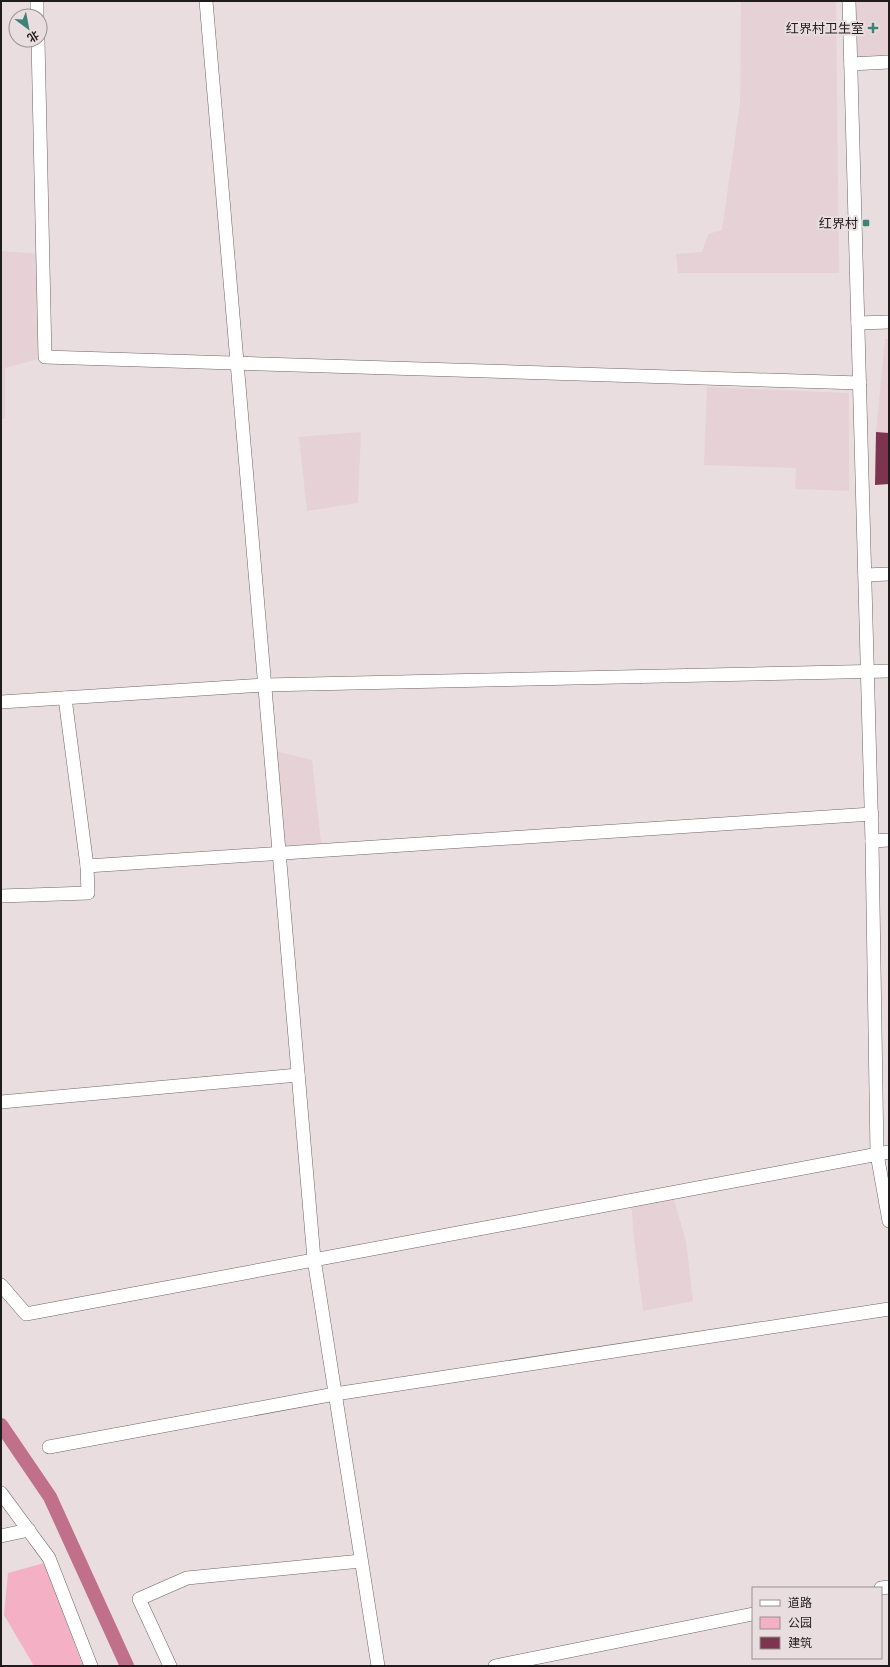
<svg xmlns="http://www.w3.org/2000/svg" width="890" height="1667" viewBox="0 0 890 1667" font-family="'Public Sans','Noto Sans SC',sans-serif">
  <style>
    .built { fill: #e6d1d7 }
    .green { fill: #f4b1c5 }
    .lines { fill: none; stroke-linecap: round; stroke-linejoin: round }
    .canal { stroke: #c0708b; stroke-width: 14 }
    .building { fill: #7d344f }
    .minor-casing { stroke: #6f6567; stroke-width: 14 }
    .minor { stroke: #fff; stroke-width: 13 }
    .poi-dot { fill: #3f8276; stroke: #e9dde0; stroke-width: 1.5 }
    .labels { text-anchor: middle; stroke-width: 4; stroke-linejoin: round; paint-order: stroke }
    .poi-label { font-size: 13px; fill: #201c1d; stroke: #e9dde0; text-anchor: end }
  </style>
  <rect width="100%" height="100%" fill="#e9dde0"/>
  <g class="built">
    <polygon points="741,1 836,1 839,273 678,273 676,254 702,252 708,234 722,230 740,103"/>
    <polygon points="855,1 889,1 889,55 858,58"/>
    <polygon points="1,251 43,254 45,357 5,368 5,419 1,419"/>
    <polygon points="885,339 889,339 889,433 876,432"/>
    <polygon points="707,387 849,393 849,491 795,489 796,468 704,465"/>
    <polygon points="361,432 358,503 307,511 299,437"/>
    <polygon points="270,750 312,760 322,852 279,854"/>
    <polygon points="672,1193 686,1241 693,1301 643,1311 634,1239 631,1200"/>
  </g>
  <polygon class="green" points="44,1563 83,1666 34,1666 4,1615 8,1573"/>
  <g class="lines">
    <polyline class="canal" points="1,1425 50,1497 127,1666"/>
  </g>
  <polygon class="building" points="876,432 889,433 889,484 875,485"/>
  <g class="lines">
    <g class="minor-casing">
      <g id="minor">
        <polyline points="37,1 37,16"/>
        <polyline points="206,1 314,1259 378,1666"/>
        <polyline points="849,1 872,841 877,1154 889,1221"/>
        <polyline points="38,40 45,357 860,383"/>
        <polyline points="851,64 889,62"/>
        <polyline points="858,323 889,322"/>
        <polyline points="865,575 889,574"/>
        <polyline points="1,702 265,685 889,671"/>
        <polyline points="872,841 889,840"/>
        <polyline points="87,866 872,814"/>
        <polyline points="1,896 88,893 87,866 65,698"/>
        <polyline points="1,1102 298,1075"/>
        <polyline points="1,1285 26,1314 889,1152"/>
        <polyline points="49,1447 335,1394 889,1309"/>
        <polyline points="1,1493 49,1558 91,1666"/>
        <polyline points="1,1536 29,1530"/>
        <polyline points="881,1588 889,1587"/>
        <polyline points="170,1666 139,1599 187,1578 361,1561"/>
        <polyline points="495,1666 753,1614"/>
      </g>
    </g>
    <use href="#minor" class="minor"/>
  </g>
  <g class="poi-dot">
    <path d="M871 22h4v4h4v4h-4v4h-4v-4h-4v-4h4z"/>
    <rect x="862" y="219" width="8" height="8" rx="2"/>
  </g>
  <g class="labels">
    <g class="poi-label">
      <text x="864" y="33">红界村卫生室</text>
      <text x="858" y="228">红界村</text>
    </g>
  </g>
  <rect width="890" height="1667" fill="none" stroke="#201c1d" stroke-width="4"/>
  <rect x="752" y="1587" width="130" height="72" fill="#e9dde0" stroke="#999092"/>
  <rect x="760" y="1600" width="20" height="6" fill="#ffffff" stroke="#999092"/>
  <text x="788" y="1607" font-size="12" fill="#201c1d">道路</text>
  <rect x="760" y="1617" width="20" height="12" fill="#f4b1c5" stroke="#999092"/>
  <text x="788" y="1627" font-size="12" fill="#201c1d">公园</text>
  <rect x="760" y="1637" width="20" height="12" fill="#7d344f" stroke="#999092"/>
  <text x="788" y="1647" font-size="12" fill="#201c1d">建筑</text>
  <g transform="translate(28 28) rotate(148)"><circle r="19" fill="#e9dde0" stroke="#999092"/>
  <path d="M0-3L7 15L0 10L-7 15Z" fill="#3f8276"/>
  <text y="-6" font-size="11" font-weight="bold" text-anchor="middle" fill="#201c1d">北</text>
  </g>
</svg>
